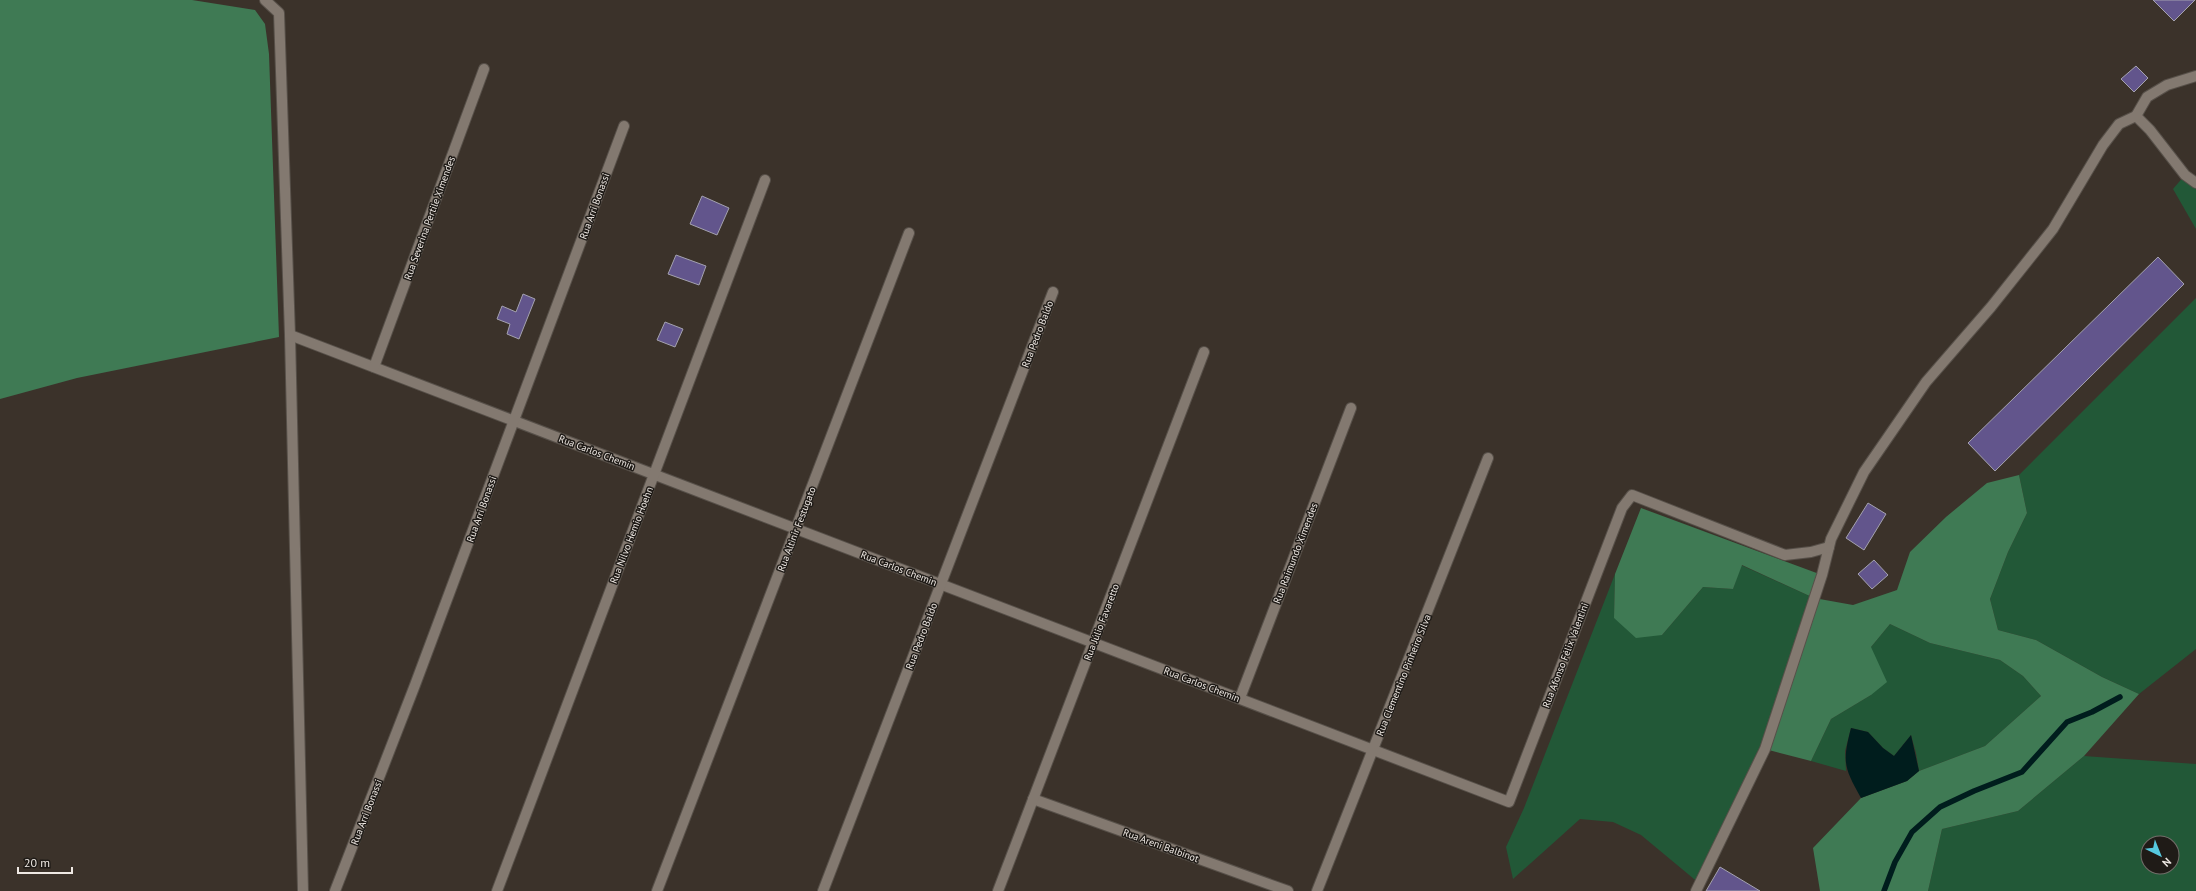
<svg xmlns="http://www.w3.org/2000/svg" width="2196" height="891" viewBox="0 0 2196 891" font-family="'PT Sans',sans-serif">
  <style>
    .green { fill: #225837; fill-rule: evenodd }
    .forest { fill: #3f7a54 }
    .water { fill: #001d1d }
    .lines { fill: none; stroke-linecap: round; stroke-linejoin: round }
    .stream { stroke: #001d1d; stroke-width: 5.5 }
    .building { fill: #62558c; stroke: #a4a2af }
    .lane-casing { stroke: #575049; stroke-width: 12 }
    .street-casing { stroke: #575049; stroke-width: 12 }
    .lane { stroke: #837970; stroke-width: 10 }
    .street { stroke: #837970; stroke-width: 10 }
    .labels { text-anchor: middle; stroke-width: 3; stroke-linejoin: round; paint-order: stroke }
    .street-label { font-size: 10px; fill: #efe9e4; stroke: #1f1b17 }
  </style>
  <rect width="100%" height="100%" fill="#3b322a"/>
  <g class="green">
    <polygon points="2185,175 2196,183 2196,229 2173,189"/>
    <polygon points="2196,298 2196,649 2139,694 2102,677 2036,640 1998,630 1990,599 2008,552 2027,513 2019,475"/>
    <polygon points="1741,565 1814,598 1765,749 1700,884 1641,835 1613,822 1580,819 1513,879 1506,847 1524,808 1615,574 1614,618 1662,635 1703,587 1733,589"/>
    <polygon points="1890,624 1930,643 2000,660 2023,676 2041,696 1985,746 1919,771 1916,753 1911,735 1894,756 1883,748 1868,732 1851,728 1845,751 1846,771 1811,761 1831,719 1871,695 1871,647"/>
    <path d="M2084 756 2196 764V891H1928L1942 829 2018 811ZM2148 843H2172V867H2148Z"/>
  </g>
  <g class="forest">
    <polygon points="0,0 192,0 255,10 265,24 269,54 279,337 77,378 0,399"/>
    <polygon points="2019,475 2027,513 2008,552 1990,599 1998,630 2036,640 2102,677 2139,694 2084,756 2018,811 1942,829 1928,891 1820,891 1813,848 1861,798 1907,781 1919,771 1985,746 2041,696 2023,676 2000,660 1930,643 1890,624 1871,647 1887,682 1871,695 1831,719 1811,761 1765,749 1814,598 1742,565 1733,589 1703,587 1662,635 1636,638 1614,618 1615,574 1641,508 1822,575 1814,598 1853,605 1897,590 1910,552 1946,517 1987,483"/>
  </g>
  <path class="water" d="M1851 728 1868 732 1883 748 1894 756 1911 735 1919 771 1907 781 1861 798C1844 767 1842 763 1851 728Z"/>
  <g class="lines">
    <polyline class="stream" points="1884,891 1895,862 1912,832 1940,807 1974,791 2022,772 2067,722 2092,712 2120,697"/>
  </g>
  <g class="building">
    <polygon points="2153,0 2195,0 2174,21"/>
    <polygon points="2136,66 2148,78 2134,92 2121,79"/>
    <polygon points="702,196 729,208 717,235 690,224"/>
    <polygon points="676,255 706,266 699,285 668,274"/>
    <polygon points="2158,257 2184,284 1995,471 1968,443"/>
    <polygon points="523,294 535,299 519,339 507,334 510,324 497,319 502,306 516,312"/>
    <polygon points="665,322 683,329 675,347 657,340"/>
    <polygon points="1868,503 1886,514 1864,550 1846,538"/>
    <polygon points="1874,560 1888,575 1872,589 1858,574"/>
    <polygon points="1720,867 1760,891 1706,891"/>
  </g>
  <g class="lines">
    <g class="lane-casing">
      <g id="lane">
        <polyline points="2136,116 2150,130 2185,175 2196,183"/>
        <polyline points="1696,891 1765,749 1822,575 1831,539 1864,472 1926,382 1991,307 2053,229 2103,145 2119,124 2136,116 2147,97 2167,85 2196,76"/>
      </g>
    </g>
    <g class="street-casing">
      <g id="street">
        <polyline points="265,0 279,13 290,335 303,891"/>
        <polyline points="290,335 1509,802 1622,508 1632,495 1785,555 1811,552 1829,547"/>
        <polyline points="374,367 484,69"/>
        <polyline points="1240,698 1351,408"/>
        <polyline points="1033,799 1288,891"/>
        <polyline points="335,891 415,685 624,126"/>
        <polyline points="497,891 765,180"/>
        <polyline points="657,891 909,233"/>
        <polyline points="823,891 1053,292"/>
        <polyline points="998,891 1204,352"/>
        <polyline points="1317,891 1488,458"/>
      </g>
    </g>
    <use href="#lane" class="lane"/>
    <use href="#street" class="street"/>
  </g>
  <g class="labels">
    <g class="street-label">
      <text transform="translate(594 206) rotate(-70)" y="4">Rua Arri Bonassi</text>
      <text transform="translate(429 218) rotate(-70)" y="4">Rua Severina Pertile Ximendes</text>
      <text transform="translate(1037 334) rotate(-69)" y="4">Rua Pedro Baldo</text>
      <text transform="translate(597 452) rotate(21)" y="4">Rua Carlos Chemin</text>
      <text transform="translate(481 509) rotate(-70)" y="4">Rua Arri Bonassi</text>
      <text transform="translate(796 529) rotate(-69)" y="4">Rua Altinir Festugato</text>
      <text transform="translate(631 535) rotate(-69)" y="4">Rua Nilvo Hemio Hoehn</text>
      <text transform="translate(1295 553) rotate(-69)" y="4">Rua Raimundo Ximendes</text>
      <text transform="translate(899 568) rotate(21)" y="4">Rua Carlos Chemin</text>
      <text transform="translate(1101 622) rotate(-69)" y="4">Rua Júlio Favaretto</text>
      <text transform="translate(921 636) rotate(-69)" y="4">Rua Pedro Baldo</text>
      <text transform="translate(1565 655) rotate(-69)" y="4">Rua Afonso Félix Valentini</text>
      <text transform="translate(1403 675) rotate(-68)" y="4">Rua Clementino Pinheiro Silva</text>
      <text transform="translate(1202 684) rotate(21)" y="4">Rua Carlos Chemin</text>
      <text transform="translate(366 812) rotate(-69)" y="4">Rua Arri Bonassi</text>
      <text transform="translate(1161 845) rotate(20)" y="4">Rua Areni Balbinot</text>
    </g>
  </g>
  <g transform="translate(2160 855) rotate(137)"><circle r="19" fill="#1f1b17" stroke="#726d69"/>
  <path d="M0-3L7 15L0 10L-7 15Z" fill="#56c9e0"/>
  <text y="-6" font-size="11" font-weight="bold" text-anchor="middle" fill="#efe9e4">N</text>
  </g>
  <path d="M18 867v6h54v-6" fill="none" stroke="#efe9e4" stroke-width="2"/>
  <text x="24" y="867" font-size="12" fill="#efe9e4" stroke="#1f1b17" stroke-width="3" paint-order="stroke">20 m</text>
</svg>
